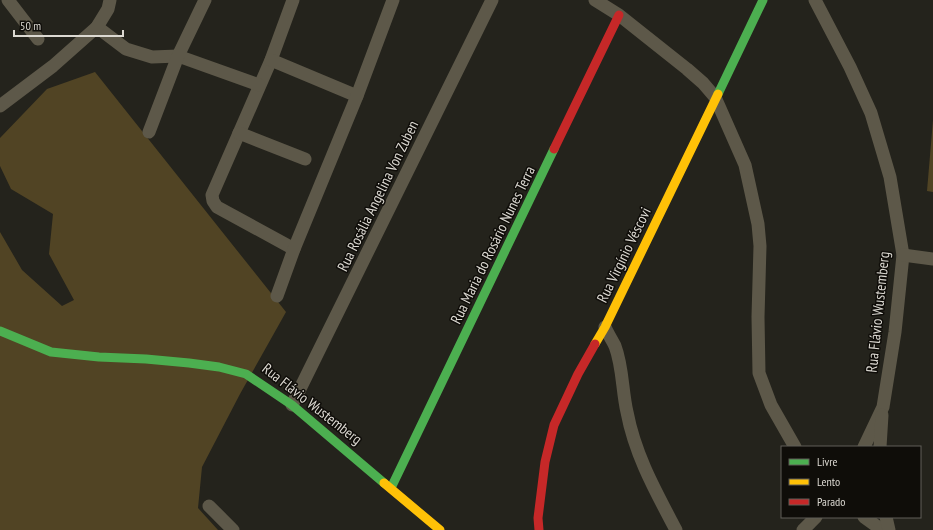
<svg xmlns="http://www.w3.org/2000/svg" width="933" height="530" viewBox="0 0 933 530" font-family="'PT Sans Narrow',sans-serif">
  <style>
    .green { fill: #514424 }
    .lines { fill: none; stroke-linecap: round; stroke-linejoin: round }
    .street { stroke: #5d5849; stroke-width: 13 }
    .fast { stroke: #4caf50; stroke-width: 9 }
    .slow { stroke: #ffc107; stroke-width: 9 }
    .jam { stroke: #c62828; stroke-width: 9 }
    .labels { text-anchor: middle; stroke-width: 3; stroke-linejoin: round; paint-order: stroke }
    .street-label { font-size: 15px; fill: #dcd9d2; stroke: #0f0d09 }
  </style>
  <rect width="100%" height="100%" fill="#24231c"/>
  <g class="green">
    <polygon points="95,72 286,312 240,394 202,467 198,508 218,530 0,530 0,232 22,270 62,306 74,300 49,254 53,214 11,189 0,166 0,138 47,89"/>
    <polygon points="933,120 933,192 927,191"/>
  </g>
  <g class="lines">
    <g class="street">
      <polyline points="8,0 38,39"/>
      <polyline points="293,0 271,60 212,195 213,201 217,207 294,249"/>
      <polyline points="595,0 619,15 687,69 703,83 715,97 745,165 758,224 760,246 758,317 759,373 771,405 795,447"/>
      <polyline points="815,0 850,67 871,113 890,177 903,255 895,332 883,407 864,447"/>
      <polyline points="97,27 126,49 152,57 178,56 259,85"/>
      <polyline points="271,60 357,96"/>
      <polyline points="0,106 53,66 97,27 108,9 110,0"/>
      <polyline points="149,132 178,56 205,0"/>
      <polyline points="239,133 305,159"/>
      <polyline points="903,255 933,259"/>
      <polyline points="277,296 294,249 357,96 393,0"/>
      <path d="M605 327C608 334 612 340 615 346 623 367 622 391 627 412 635 455 656 492 676 530"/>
      <polyline points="292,405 492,0"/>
      <polyline points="880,447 882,415"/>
      <polyline points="209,506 233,530"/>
      <polyline points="864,517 882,530"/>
      <polyline points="886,517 889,530"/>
      <polyline points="803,530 816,517"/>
    </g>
    <g class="fast">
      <polyline points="718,94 763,0"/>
      <polyline points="0,331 51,352 99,357 146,359 189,363 219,367 246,374 292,405 384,483"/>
      <polyline points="391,488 554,149"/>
    </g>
    <g class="slow">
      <polyline points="595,344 605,327 718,94"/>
      <polyline points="384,483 440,530"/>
    </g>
    <g class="jam">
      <polyline points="554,149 619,15"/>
      <polyline points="539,530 538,518 545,462 554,425 578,374 595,344"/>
    </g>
  </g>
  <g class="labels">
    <g class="street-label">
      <text transform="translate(378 196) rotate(-64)" y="5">Rua Rosália Angelina Von Zuben</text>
      <text transform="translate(493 245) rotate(-64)" y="5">Rua Maria do Rosário Nunes Terra</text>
      <text transform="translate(624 255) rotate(-64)" y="5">Rua Virgínio Véscovi</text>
      <text transform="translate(878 312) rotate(-84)" y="5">Rua Flávio Wustemberg</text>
      <text transform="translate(312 404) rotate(38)" y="5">Rua Flávio Wustemberg</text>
    </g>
  </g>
  <rect x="781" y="446" width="140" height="72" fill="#0f0d09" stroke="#615f59"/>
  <rect x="789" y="459" width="20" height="6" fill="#4caf50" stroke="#615f59"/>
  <text x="817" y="466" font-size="12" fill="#dcd9d2">Livre</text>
  <rect x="789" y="479" width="20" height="6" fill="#ffc107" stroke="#615f59"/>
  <text x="817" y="486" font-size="12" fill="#dcd9d2">Lento</text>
  <rect x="789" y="499" width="20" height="6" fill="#c62828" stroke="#615f59"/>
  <text x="817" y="506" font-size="12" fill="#dcd9d2">Parado</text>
  <path d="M14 30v6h109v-6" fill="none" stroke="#dcd9d2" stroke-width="2"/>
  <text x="20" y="30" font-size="12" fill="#dcd9d2" stroke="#0f0d09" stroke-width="3" paint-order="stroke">50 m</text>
</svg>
